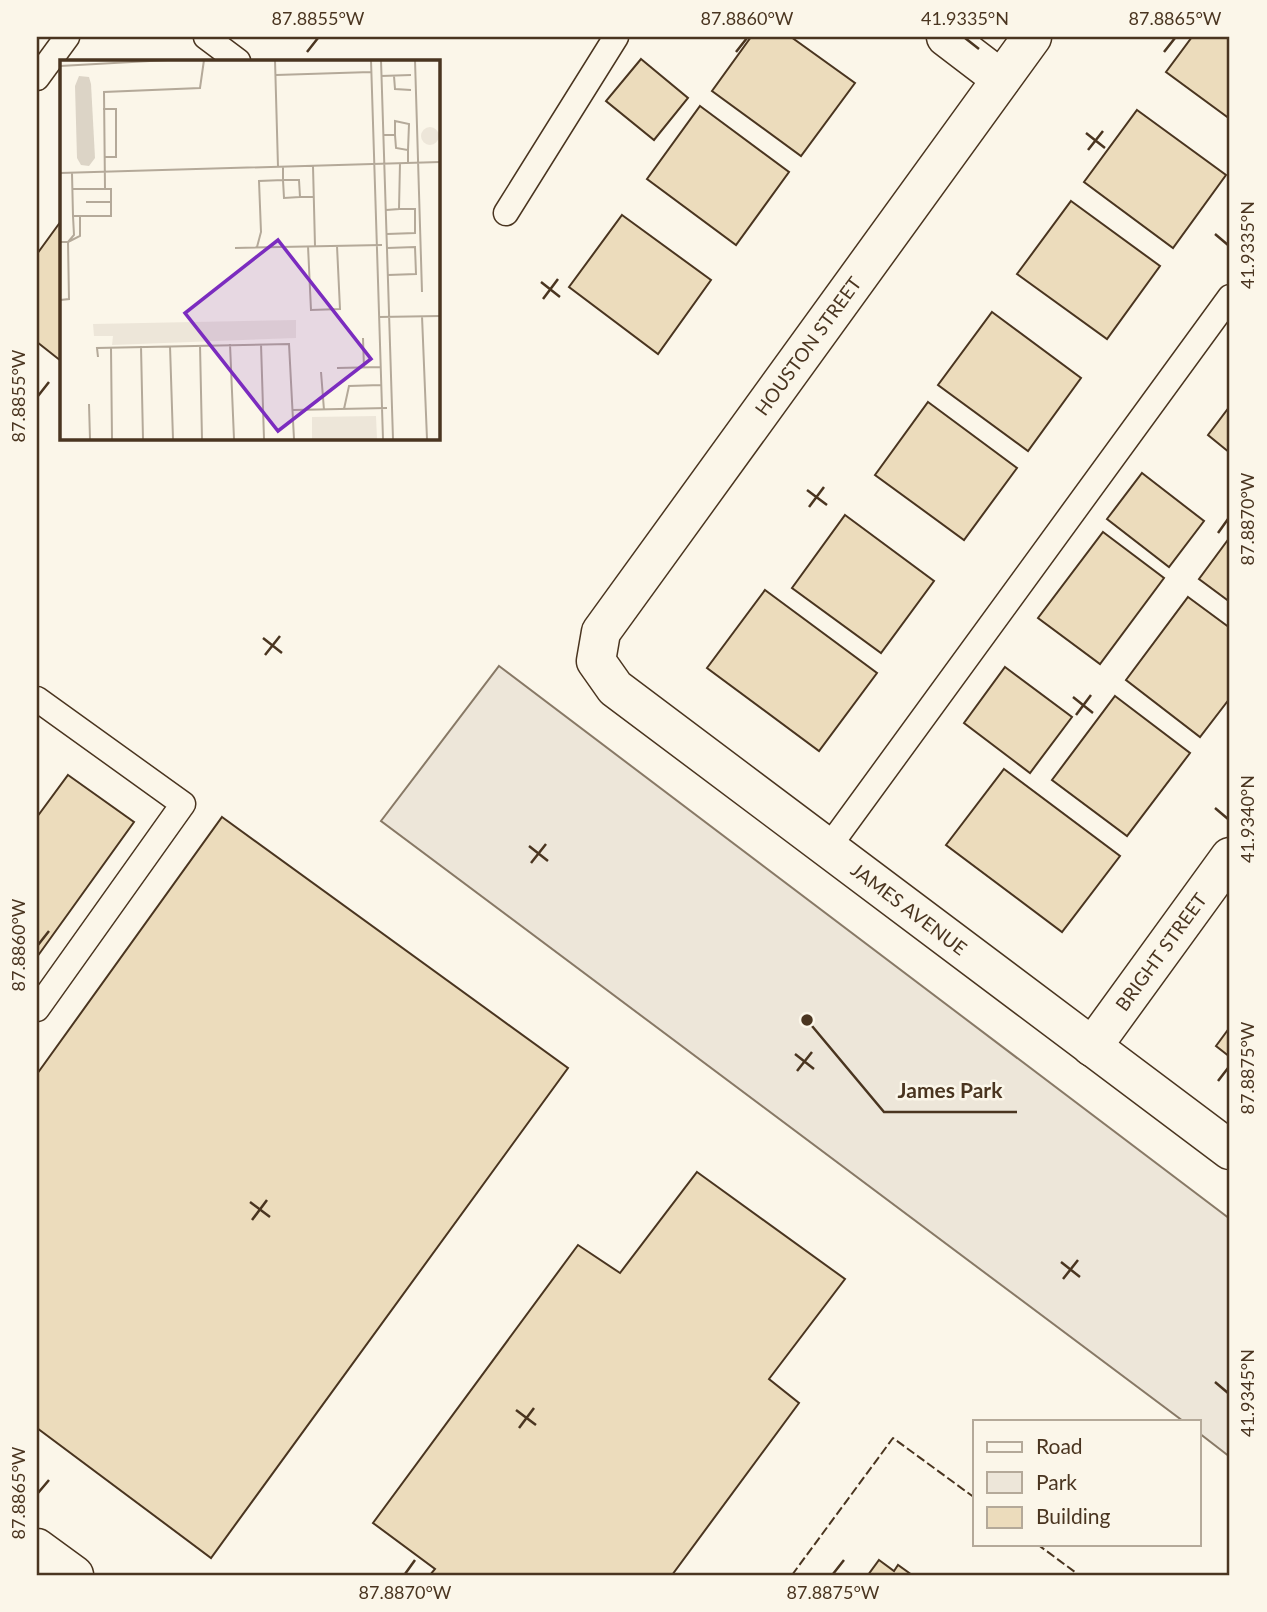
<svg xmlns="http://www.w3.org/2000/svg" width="1267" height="1612" viewBox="0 0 1267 1612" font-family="Lato,sans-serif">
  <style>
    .green { fill: #ede6d9; stroke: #887966; stroke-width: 2 }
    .building { fill: #ecdcbc; stroke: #4a3520; stroke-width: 2 }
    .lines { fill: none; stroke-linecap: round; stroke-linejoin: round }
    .service-casing { stroke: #4a3520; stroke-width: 27 }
    .minor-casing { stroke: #4a3520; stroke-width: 41 }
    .service { stroke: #fbf6e9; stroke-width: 24 }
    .minor { stroke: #fbf6e9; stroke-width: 38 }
    .fence { stroke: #4a3520; stroke-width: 2; stroke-dasharray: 9 3.5; stroke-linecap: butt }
    .ticks { fill: none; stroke: #4a3520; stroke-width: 2.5 }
    .labels { text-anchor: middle; stroke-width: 5; stroke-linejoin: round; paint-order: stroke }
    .street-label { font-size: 19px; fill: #4a3520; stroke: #fbf6e9 }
    .inset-road { fill: none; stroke: #b4a999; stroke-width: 2 }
    .view { fill: #7b2cbf; fill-opacity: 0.15; stroke: #7b2cbf; stroke-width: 3.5 }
    .inset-edge { fill: none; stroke: #4a3520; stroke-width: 3.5 }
    .leader { fill: none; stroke: #4a3520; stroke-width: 2.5 }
    .callout-dot { fill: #4a3520; stroke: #fbf6e9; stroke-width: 2.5 }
    .callout-label { font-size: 21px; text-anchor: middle; font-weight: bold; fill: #4a3520; stroke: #fbf6e9; stroke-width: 5; stroke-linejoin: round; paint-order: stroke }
    .neatline { fill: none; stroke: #4a3520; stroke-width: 2.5 }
    .ticks-label { font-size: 18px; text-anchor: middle; fill: #4a3520 }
  </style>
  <rect width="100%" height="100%" fill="#fbf6e9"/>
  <polygon class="green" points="499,666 1230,1219 1230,1457 1199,1433 1199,1421 1183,1421 381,821"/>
  <g class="building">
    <polygon points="751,37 791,37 855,83 801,156 712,91"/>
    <polygon points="1192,37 1230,37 1230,119 1166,72"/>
    <polygon points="641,59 688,98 654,140 606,101"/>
    <polygon points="700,106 789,172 736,245 647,179"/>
    <polygon points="1137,110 1226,175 1173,248 1084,182"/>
    <polygon points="1071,201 1160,266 1107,339 1017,274"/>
    <polygon points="622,215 711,280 658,354 569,287"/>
    <polygon points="61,221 61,361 37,342 37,254"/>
    <polygon points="992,312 1081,378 1028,451 938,385"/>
    <polygon points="928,402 1017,468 964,540 875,475"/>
    <polygon points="1230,406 1230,453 1208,435"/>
    <polygon points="1142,473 1204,521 1169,567 1107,519"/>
    <polygon points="845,515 934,581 881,653 792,588"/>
    <polygon points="1103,532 1164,578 1100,664 1038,618"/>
    <polygon points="1230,537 1230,602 1199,579"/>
    <polygon points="765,590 877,673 819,751 707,668"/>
    <polygon points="1188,597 1230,628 1230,698 1200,737 1126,680"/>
    <polygon points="1005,667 1072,717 1030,773 964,723"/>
    <polygon points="1115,696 1190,753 1127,836 1052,780"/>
    <polygon points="1004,769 1120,856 1062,932 946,845"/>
    <polygon points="68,775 134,822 37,957 37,817"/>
    <polygon points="222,817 568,1068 211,1558 37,1428 37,1074"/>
    <polygon points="1230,1027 1230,1057 1216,1046"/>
    <polygon points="697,1172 845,1279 769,1379 799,1403 672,1575 430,1575 435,1569 373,1523 578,1245 620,1273"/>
    <polygon points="879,1560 894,1571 898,1565 912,1575 868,1575"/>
  </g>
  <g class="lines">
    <g class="service-casing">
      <g id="service">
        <polyline points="206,37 238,61"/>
        <polyline points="37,78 67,37"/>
        <polyline points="506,213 616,37"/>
        <polyline points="37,699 183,804 37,1009"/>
        <polyline points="828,848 1230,297"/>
      </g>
    </g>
    <g class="minor-casing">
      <g id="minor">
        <polyline points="946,37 1001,79"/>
        <polyline points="1032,37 601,632 596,661 615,688 1230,1150"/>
        <polyline points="1092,1047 1230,857"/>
        <polyline points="37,1548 74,1575"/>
      </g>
    </g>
    <use href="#service" class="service"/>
    <use href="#minor" class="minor"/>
    <g class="fence">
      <polyline points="1037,1544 1079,1575"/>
      <polyline points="792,1575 893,1438 975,1498"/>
    </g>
  </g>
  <path class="ticks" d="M965 38 979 49M307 52 318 38M736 52 747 38M1164 52 1175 38M1086 133 1105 148M1088 150 1103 131M1215 234 1228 245M541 282 560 297M543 299 558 279M38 396 49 382M807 490 827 505M809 507 824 487M1218 533 1228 519M263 638 282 653M265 655 280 636M1073 697 1093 713M1076 715 1091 695M1215 808 1228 819M529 846 548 861M531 863 546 844M38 945 49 931M795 1054 814 1069M797 1071 812 1052M1218 1081 1228 1068M250 1202 270 1217M252 1220 267 1200M1061 1262 1080 1277M1063 1279 1078 1260M1215 1382 1228 1393M516 1410 536 1425M519 1428 534 1408M38 1493 49 1480M405 1574 415 1560M833 1574 844 1560"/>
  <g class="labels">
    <g class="street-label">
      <text transform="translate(808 346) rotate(-54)" y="7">HOUSTON STREET</text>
      <text transform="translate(909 909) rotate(37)" y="7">JAMES AVENUE</text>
      <text transform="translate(1161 952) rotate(-54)" y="7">BRIGHT STREET</text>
    </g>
  </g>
  <g transform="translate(60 60)">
    <rect width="380" height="380" fill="#fbf6e9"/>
    <path d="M361 76a9 9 0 1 1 18 0a9 9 0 1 1-18 0ZM236 260V278L52 285 53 276H34L33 264ZM316 356 317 379H252V357Z" fill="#ede6d9"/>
    <path d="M19 16 29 17 31 24 35 98 29 106 21 105 17 98 15 26Z" fill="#dcd4c6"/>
    <path class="inset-road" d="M215 0 218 107M311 0 323 379M321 0 333 379M355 0 362 232M0 6 108 0M216 15 311 12M321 16 351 15M334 16 335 29 351 30M43 49H56V97H45M324 75H335L336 88 348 90V103M335 75V61L349 64 348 90M253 106 255 186M223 107V120H239L240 137H254M0 113 380 102M12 113 13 156H51V129H45L44 32 140 28 144 0M13 129H45M26 142H51M326 150 339 149 340 103M13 156 14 175 8 182 20 176V156M327 174 355 173V149H339M0 182H8L9 239 0 240M248 186 251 250 280 249 277 186M197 187 201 172 199 121 223 120 224 138 240 137M175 188 322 185M327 188 355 187 356 214 328 215M362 256 367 379M319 257 380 256M303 278 304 308M170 284 174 379M201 284 204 379M140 285 142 379M81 286 83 379M110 286 113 379M51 288 52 379M38 297 37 288 229 284 234 379M277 308 321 307M261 312 264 350M29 344 30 379M284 349 289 326 321 325M233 350 327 348"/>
    <path class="view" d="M218 180 311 299 218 371 125 253Z"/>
    <rect width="380" height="380" class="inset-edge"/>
  </g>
  <path class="leader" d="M807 1020L884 1112H1017"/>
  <circle class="callout-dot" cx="807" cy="1020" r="7"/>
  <g class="callout-label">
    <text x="950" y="1098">James Park</text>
  </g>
  <rect width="1267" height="1612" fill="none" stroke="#fbf6e9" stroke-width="77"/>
  <rect x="973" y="1420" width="228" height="126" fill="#fbf6e9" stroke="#b4a999" stroke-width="2"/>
  <rect x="987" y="1442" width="35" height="10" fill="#fbf6e9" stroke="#b4a999" stroke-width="2"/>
  <text x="1036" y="1454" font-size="21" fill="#4a3520">Road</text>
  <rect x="987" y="1472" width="35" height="21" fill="#ede6d9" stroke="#b4a999" stroke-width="2"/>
  <text x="1036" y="1490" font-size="21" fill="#4a3520">Park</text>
  <rect x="987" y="1507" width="35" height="21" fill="#ecdcbc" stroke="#b4a999" stroke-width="2"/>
  <text x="1036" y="1524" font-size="21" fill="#4a3520">Building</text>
  <rect x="38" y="38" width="1190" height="1536" class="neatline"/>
  <g class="ticks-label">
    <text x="318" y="25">87.8855°W</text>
    <text x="747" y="25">87.8860°W</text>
    <text x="965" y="25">41.9335°N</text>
    <text x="1175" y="25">87.8865°W</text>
    <text transform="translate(1248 245) rotate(-90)" y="6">41.9335°N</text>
    <text transform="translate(19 396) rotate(-90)" y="6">87.8855°W</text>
    <text transform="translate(1248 519) rotate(-90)" y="6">87.8870°W</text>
    <text transform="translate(1248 819) rotate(-90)" y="6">41.9340°N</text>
    <text transform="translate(19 945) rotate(-90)" y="6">87.8860°W</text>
    <text transform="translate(1248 1068) rotate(-90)" y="6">87.8875°W</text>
    <text transform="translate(1248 1393) rotate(-90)" y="6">41.9345°N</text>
    <text transform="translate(19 1493) rotate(-90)" y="6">87.8865°W</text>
    <text x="405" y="1599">87.8870°W</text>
    <text x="833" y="1599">87.8875°W</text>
  </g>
</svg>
